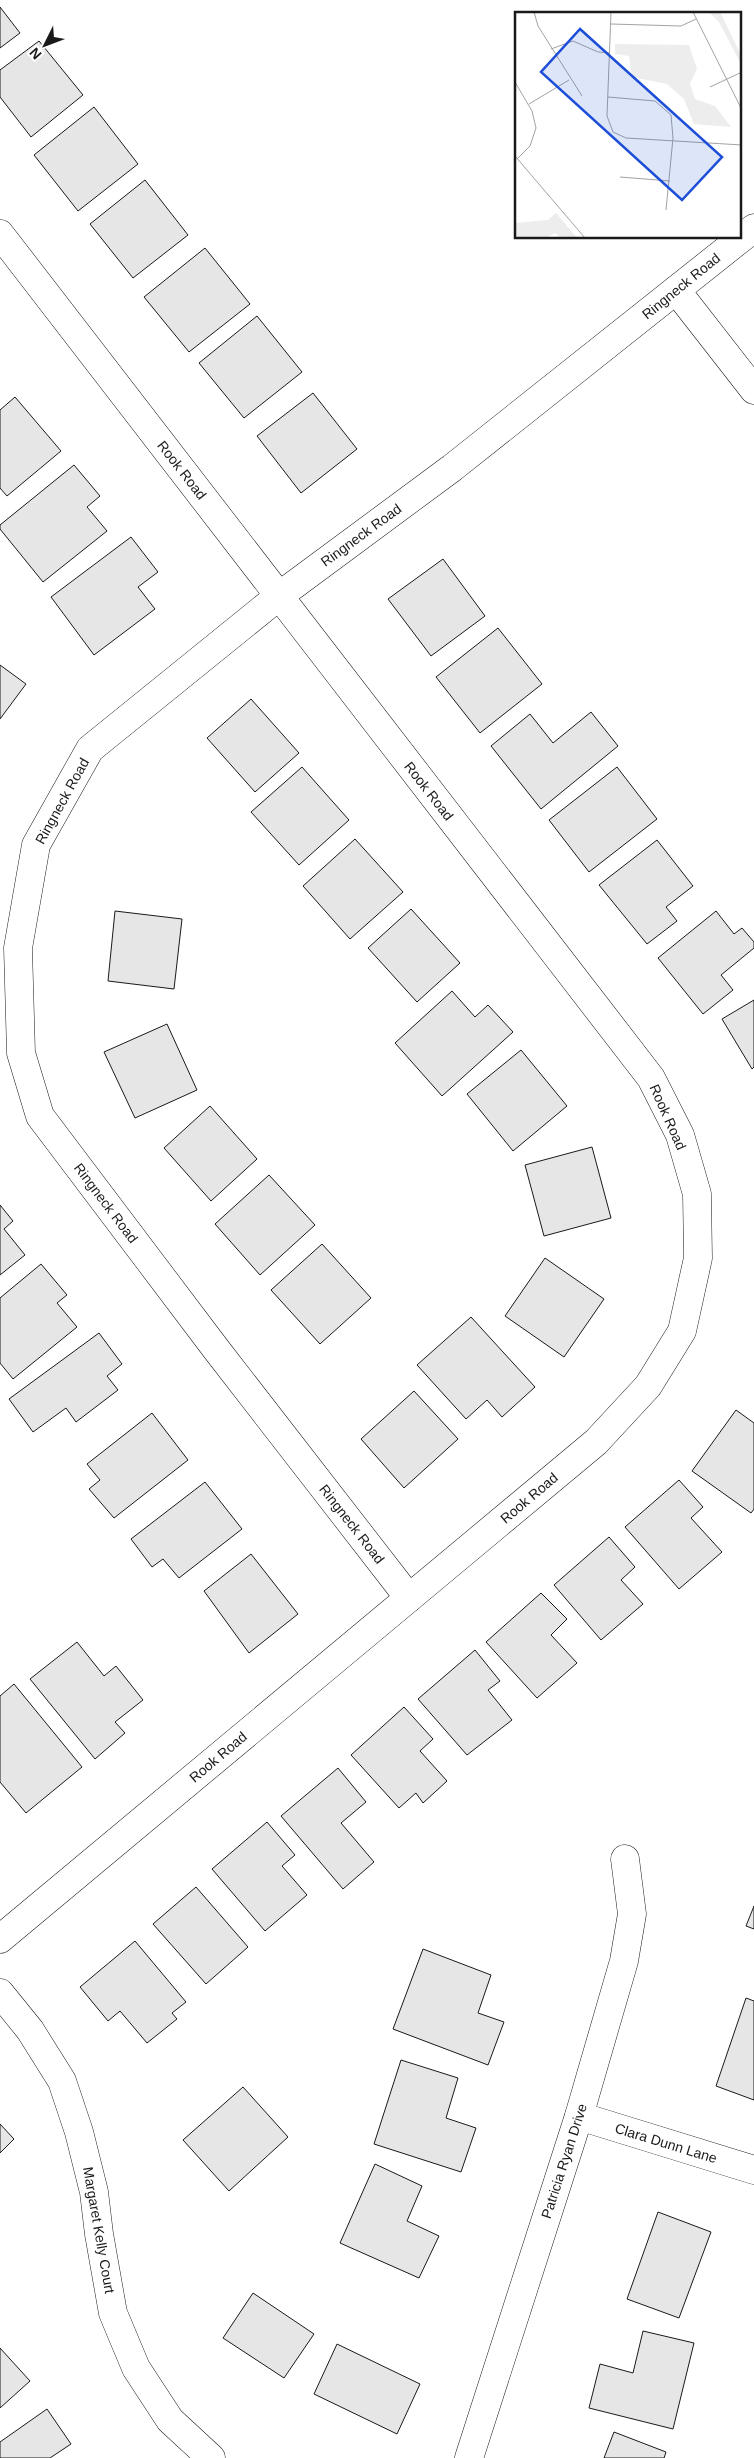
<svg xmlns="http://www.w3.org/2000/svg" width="754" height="2458" viewBox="0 0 754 2458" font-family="Helvetica,sans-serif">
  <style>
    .building { fill: #e6e6e6; stroke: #1a1a1a }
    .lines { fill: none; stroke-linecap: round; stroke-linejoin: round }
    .minor-casing { stroke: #1a1a1a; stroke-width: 29 }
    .minor { stroke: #fff; stroke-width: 28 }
    .labels { text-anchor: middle; stroke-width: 4; stroke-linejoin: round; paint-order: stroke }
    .street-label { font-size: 14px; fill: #1a1a1a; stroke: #fff }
    .inset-road { fill: none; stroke: #a3a3a3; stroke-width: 1 }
    .view { fill: #1d4ed8; fill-opacity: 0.15; stroke: #1d4ed8; stroke-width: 2.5 }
    .inset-edge { fill: none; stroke: #1a1a1a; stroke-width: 2.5 }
  </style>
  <rect width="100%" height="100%" fill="#fff"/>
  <g class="building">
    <polygon points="0,7 20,33 0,48"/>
    <polygon points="39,41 83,95 31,137 0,97 0,70"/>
    <polygon points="94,107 138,164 78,211 34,155"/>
    <polygon points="145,180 188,235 133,278 90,224"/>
    <polygon points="205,248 250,304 189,352 144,297"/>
    <polygon points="257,316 302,372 244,418 199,363"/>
    <polygon points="313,393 357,449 301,493 257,436"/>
    <polygon points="15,397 61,451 7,496 0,488 0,410"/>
    <polygon points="74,465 100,496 87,507 107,531 43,582 0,529 0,525"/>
    <polygon points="131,537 158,572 138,587 155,609 94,655 51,597"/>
    <polygon points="443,559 485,616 431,656 388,599"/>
    <polygon points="498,628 542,684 480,733 436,677"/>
    <polygon points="0,665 26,684 0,719"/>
    <polygon points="251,699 299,753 255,792 207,738"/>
    <polygon points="591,712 618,746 541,809 491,746 530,714 553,743"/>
    <polygon points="302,767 349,820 299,865 251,812"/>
    <polygon points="617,767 657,819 589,872 549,820"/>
    <polygon points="355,839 403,892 350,939 303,886"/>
    <polygon points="657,840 693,886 666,907 677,921 647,944 599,885"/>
    <polygon points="411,909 460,963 417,1002 368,948"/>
    <polygon points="115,911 182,919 174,989 108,981"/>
    <polygon points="716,911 734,934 742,928 754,942 754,948 721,975 733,990 703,1014 658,958"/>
    <polygon points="452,991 475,1017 488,1005 513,1032 442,1096 395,1043"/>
    <polygon points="754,1000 754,1067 752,1069 722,1019"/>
    <polygon points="167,1024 197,1090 135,1118 104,1052"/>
    <polygon points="521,1050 567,1106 513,1151 467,1094"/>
    <polygon points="210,1106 257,1159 211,1201 164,1148"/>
    <polygon points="592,1147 611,1218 544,1236 525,1165"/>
    <polygon points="269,1175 315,1225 260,1275 215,1224"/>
    <polygon points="0,1205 13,1221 4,1229 25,1255 0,1275"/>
    <polygon points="322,1244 371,1298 320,1344 271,1290"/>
    <polygon points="545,1258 604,1299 564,1357 505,1316"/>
    <polygon points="41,1264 67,1295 57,1303 77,1327 13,1379 0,1363 0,1298"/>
    <polygon points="471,1317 535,1387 502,1417 487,1400 466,1419 417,1365"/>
    <polygon points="99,1333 122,1364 107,1376 118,1390 76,1422 66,1408 33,1432 9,1399"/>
    <polygon points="414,1391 458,1439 404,1488 361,1439"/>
    <polygon points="736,1410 754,1423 754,1509 751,1513 692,1471"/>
    <polygon points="152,1413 188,1460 114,1518 89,1489 100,1480 87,1464"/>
    <polygon points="679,1480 703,1507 691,1518 722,1552 679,1589 625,1527"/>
    <polygon points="205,1482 242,1529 179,1578 163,1559 152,1567 131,1539"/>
    <polygon points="609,1537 635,1567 621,1580 643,1604 601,1640 554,1585"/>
    <polygon points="251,1554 298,1614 249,1653 204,1591"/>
    <polygon points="541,1593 567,1619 551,1635 577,1663 537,1698 486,1642"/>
    <polygon points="77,1642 104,1676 116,1666 143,1700 115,1722 125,1733 95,1759 30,1679"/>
    <polygon points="475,1650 500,1681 488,1690 512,1720 467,1755 418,1699"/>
    <polygon points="14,1684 82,1767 26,1813 0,1782 0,1696"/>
    <polygon points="404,1707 433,1739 420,1751 447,1781 423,1803 416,1793 399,1808 351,1755"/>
    <polygon points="338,1768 366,1802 341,1823 374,1862 343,1889 281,1816"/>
    <polygon points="267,1822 295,1855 282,1866 307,1895 265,1931 212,1869"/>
    <polygon points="196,1887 248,1947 206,1984 153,1924"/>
    <polygon points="754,1906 754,1929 746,1926"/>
    <polygon points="135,1941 186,2002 172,2013 177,2019 147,2043 120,2011 108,2021 80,1987"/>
    <polygon points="423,1949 491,1975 478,2013 504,2022 488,2065 393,2029"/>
    <polygon points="746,1998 754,2001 754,2100 716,2086"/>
    <polygon points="401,2060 458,2078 446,2118 476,2128 461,2172 374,2144"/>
    <polygon points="243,2087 288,2137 229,2191 183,2140"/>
    <polygon points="0,2124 14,2139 0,2153"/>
    <polygon points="375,2164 422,2186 407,2221 439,2236 419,2278 340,2243"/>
    <polygon points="658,2212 711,2232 679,2318 627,2299"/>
    <polygon points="253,2293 314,2334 284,2378 223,2338"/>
    <polygon points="643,2331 694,2343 673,2429 589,2408 600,2364 633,2373"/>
    <polygon points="337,2344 420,2384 397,2434 314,2394"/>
    <polygon points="0,2348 30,2381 0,2408"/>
    <polygon points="47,2409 71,2444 50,2458 0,2458 0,2442"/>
    <polygon points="614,2432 666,2452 664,2458 604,2458"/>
  </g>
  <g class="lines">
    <g class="minor-casing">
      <g id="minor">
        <polyline points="0,234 651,1078 680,1135 697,1194 698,1258 682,1331 648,1386 596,1442 0,1939"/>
        <polyline points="676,290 754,390"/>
        <polyline points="409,1598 216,1349 40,1116 21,1053 18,948 36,845 90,749 279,596 452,468 754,228"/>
        <polyline points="0,1993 30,2030 62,2081 79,2132 94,2192 99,2234 113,2313 136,2368 170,2420 211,2458"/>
        <polyline points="579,2116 754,2170"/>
        <polyline points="469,2458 579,2116 624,1961 632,1914 625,1859"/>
      </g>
    </g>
    <use href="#minor" class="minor"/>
  </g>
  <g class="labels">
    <g class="street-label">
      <text transform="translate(681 286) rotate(-39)" y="5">Ringneck Road</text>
      <text transform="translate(182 470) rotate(52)" y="5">Rook Road</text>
      <text transform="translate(361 535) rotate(-36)" y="5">Ringneck Road</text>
      <text transform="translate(429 791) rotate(52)" y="5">Rook Road</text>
      <text transform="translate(62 801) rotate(-61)" y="5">Ringneck Road</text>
      <text transform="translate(668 1117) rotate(66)" y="5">Rook Road</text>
      <text transform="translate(106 1203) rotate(53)" y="5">Ringneck Road</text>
      <text transform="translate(529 1498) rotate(-40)" y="5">Rook Road</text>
      <text transform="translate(352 1524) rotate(52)" y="5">Ringneck Road</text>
      <text transform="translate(218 1757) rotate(-40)" y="5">Rook Road</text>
      <text transform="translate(666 2143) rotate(17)" y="5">Clara Dunn Lane</text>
      <text transform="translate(564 2161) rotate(-72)" y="5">Patricia Ryan Drive</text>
      <text transform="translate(99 2230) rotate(80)" y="5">Margaret Kelly Court</text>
    </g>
  </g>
  <g transform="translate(515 12)">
    <rect width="226" height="226" fill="#fff"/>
    <path d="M194 0H205L226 43V52L204 10ZM100 32 174 33 182 57 175 72 180 87 200 94 216 115 179 112 169 87 152 72 117 65 114 44 100 42ZM41 201 62 226H46L40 221 31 226H0V211L33 208Z" fill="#ededed"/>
    <path class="inset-road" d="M19 0 23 14 67 84M96 0 92 104 98 120 111 126 227 133M178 0 227 98M96 12 166 14 181 7M36 37 58 29 83 40 95 41M0 70 17 99 21 116 15 134 2 147M195 75 227 60M93 85 140 89 156 103 158 126 151 198M14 92 54 68M0 144 70 226M105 165 155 169"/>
    <path class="view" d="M65 17 207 145 167 188 26 60Z"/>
    <rect width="226" height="226" class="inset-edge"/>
  </g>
  <g transform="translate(45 45) rotate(228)" stroke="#ffffff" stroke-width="4" paint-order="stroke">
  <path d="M0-4L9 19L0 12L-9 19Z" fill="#1a1a1a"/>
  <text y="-8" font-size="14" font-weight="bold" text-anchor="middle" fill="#1a1a1a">N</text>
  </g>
</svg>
